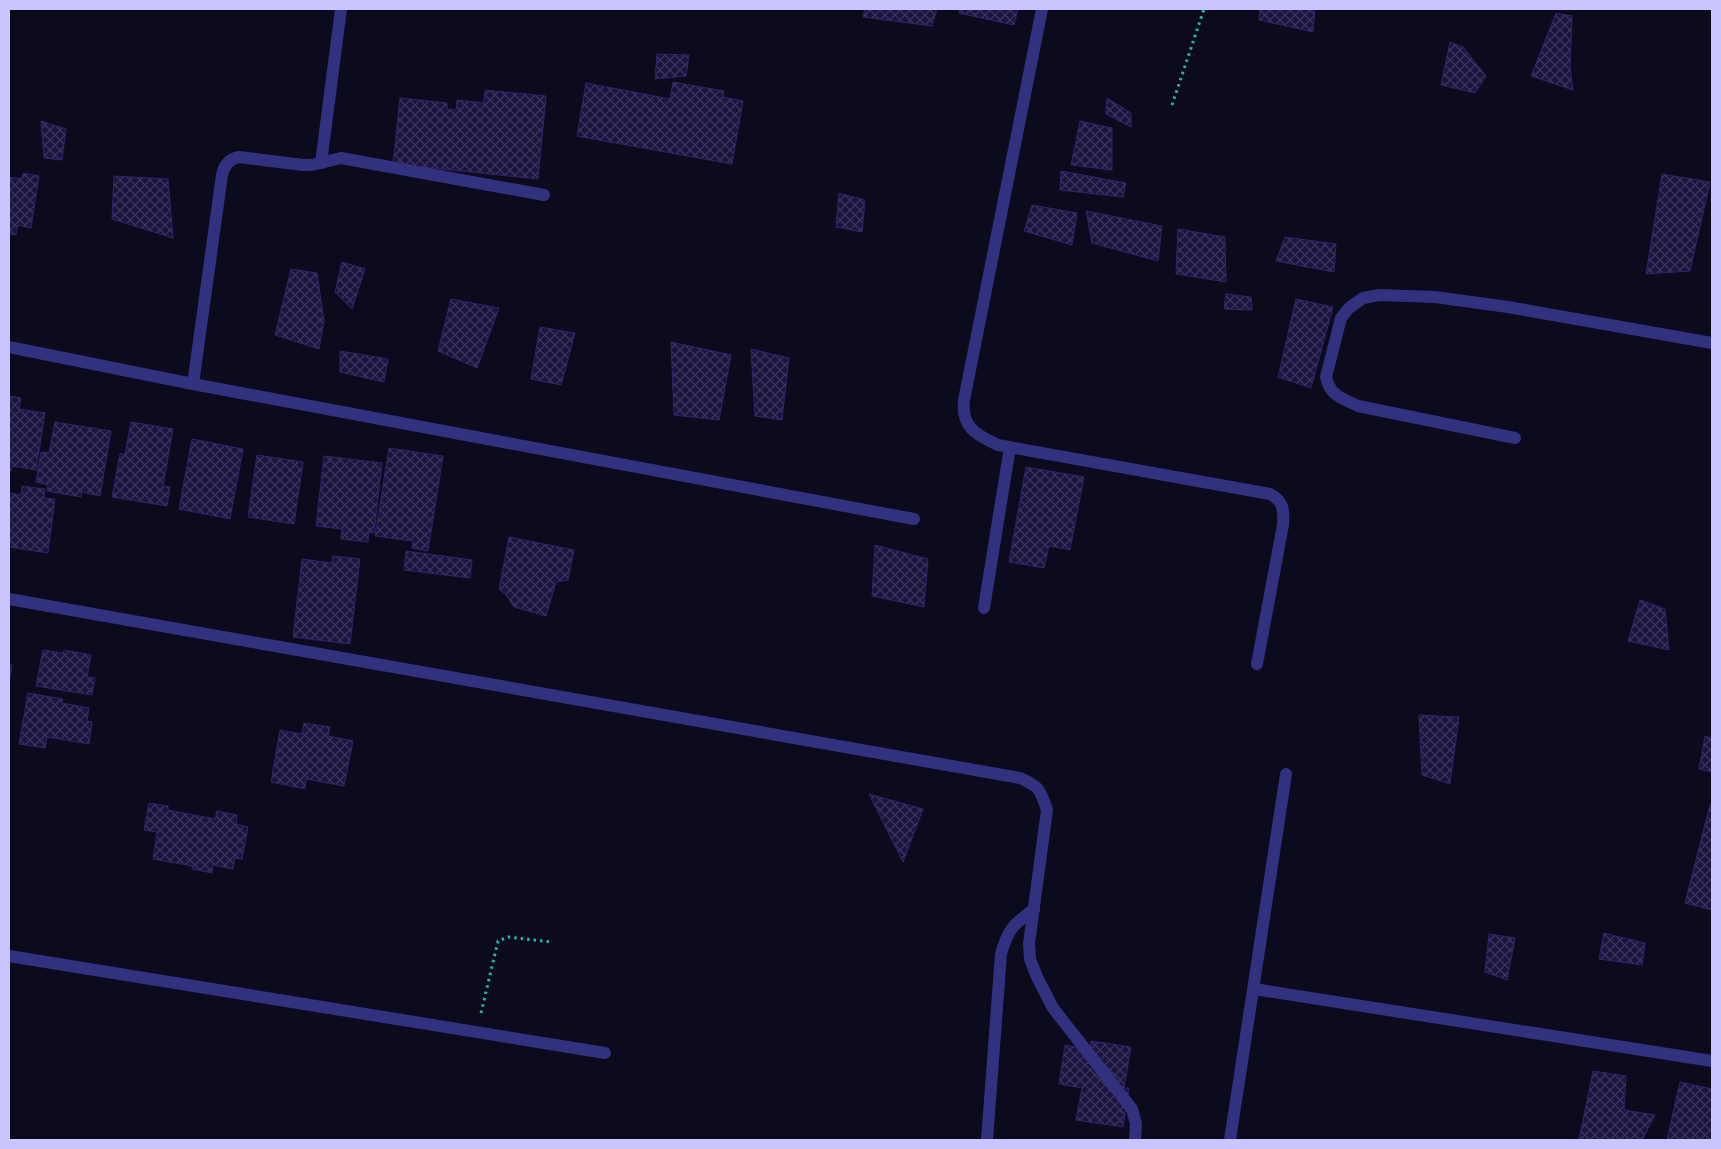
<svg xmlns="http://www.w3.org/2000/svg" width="1721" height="1149" viewBox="0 0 1721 1149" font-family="'DejaVu Sans',sans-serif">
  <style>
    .building { fill: url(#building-cross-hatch); stroke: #30246d }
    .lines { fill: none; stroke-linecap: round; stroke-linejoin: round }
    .path { stroke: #23b5a7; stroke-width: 3; stroke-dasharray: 2.5 4; stroke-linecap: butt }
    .street { stroke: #313180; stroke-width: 12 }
  </style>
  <defs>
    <pattern id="building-cross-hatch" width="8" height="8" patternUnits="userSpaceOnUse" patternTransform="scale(1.25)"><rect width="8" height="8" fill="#1b143f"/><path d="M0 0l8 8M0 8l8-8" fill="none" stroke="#3b355c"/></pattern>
  </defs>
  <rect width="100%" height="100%" fill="#0c0a1d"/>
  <g class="building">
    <polygon points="865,9 937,9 932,26 863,17"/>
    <polygon points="960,9 1018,9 1014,25 959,13"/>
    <polygon points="1260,9 1315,9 1313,32 1259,20"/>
    <polygon points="1556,13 1572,16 1570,68 1573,90 1531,76"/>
    <polygon points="1450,42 1463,47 1486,76 1475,93 1441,85"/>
    <polygon points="657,54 689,55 686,76 655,79"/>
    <polygon points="673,82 724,91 723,97 743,101 732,164 577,136 586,83 670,99"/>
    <polygon points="485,90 546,96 538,179 393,164 400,98 447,103 447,109 456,110 457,100 484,103"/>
    <polygon points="1107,98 1131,113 1131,127 1106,114"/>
    <polygon points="41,121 66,129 62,160 44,158"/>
    <polygon points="1080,121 1112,128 1112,170 1071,165"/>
    <polygon points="1061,171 1126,183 1123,197 1060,190"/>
    <polygon points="23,173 39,176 31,228 18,225 16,235 9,234 9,177 22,179"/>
    <polygon points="1662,174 1710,182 1690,271 1646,274"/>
    <polygon points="114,176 168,179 173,238 112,219"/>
    <polygon points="839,193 865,200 862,232 836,227"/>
    <polygon points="1032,205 1077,213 1072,245 1024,231"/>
    <polygon points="1086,211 1162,226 1158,261 1092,243"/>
    <polygon points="1178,229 1225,237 1226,282 1176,274"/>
    <polygon points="1285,237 1336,244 1334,272 1276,261"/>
    <polygon points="342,262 365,269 352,309 335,292"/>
    <polygon points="291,269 317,273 324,321 319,349 275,335"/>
    <polygon points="1226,294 1251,297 1252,310 1224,309"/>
    <polygon points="451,299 499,308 477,368 438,351"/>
    <polygon points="1296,299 1333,307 1311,388 1278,377"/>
    <polygon points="540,327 575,333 561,385 531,379"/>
    <polygon points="671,342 731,355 719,420 674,415"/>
    <polygon points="751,349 789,358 782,420 755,416"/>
    <polygon points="340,351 388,359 384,382 340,372"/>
    <polygon points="9,396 21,398 19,409 45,413 36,470 12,466 11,471 9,471"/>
    <polygon points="55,422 111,431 100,496 82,492 81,497 47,491 48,485 36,482 41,452 49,453"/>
    <polygon points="131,422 173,429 163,486 170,487 167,506 112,497 120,454 125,454"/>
    <polygon points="192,439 243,449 230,519 179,509"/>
    <polygon points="389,448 443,456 428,551 412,548 413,541 375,536"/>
    <polygon points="257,455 303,462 294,524 248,517"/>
    <polygon points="324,456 382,463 374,533 369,532 368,542 341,539 342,529 316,526"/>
    <polygon points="1026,467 1084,477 1070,550 1049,546 1044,568 1009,562"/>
    <polygon points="22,486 45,489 44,498 55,499 48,553 9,547 9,493 21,495"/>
    <polygon points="509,537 574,550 568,580 556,582 546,616 514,607 506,595 499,589"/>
    <polygon points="875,545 928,559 924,607 872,596"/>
    <polygon points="406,551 472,560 470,578 404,570"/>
    <polygon points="333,556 360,559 350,644 293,637 302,559 332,563"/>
    <polygon points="1640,600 1665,609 1669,650 1628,641"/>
    <polygon points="43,650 63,653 64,650 91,655 87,677 95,678 92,695 36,686"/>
    <polygon points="9,664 12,665 9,684"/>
    <polygon points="28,693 63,699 62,703 89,708 87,721 92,722 89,744 47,737 45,748 19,744"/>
    <polygon points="1419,715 1459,717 1450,784 1422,775"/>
    <polygon points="304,723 330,727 328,736 353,741 344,786 306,779 305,789 271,782 280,730 302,734"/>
    <polygon points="1705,736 1712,738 1712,772 1699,769"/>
    <polygon points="869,794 923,809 903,862"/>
    <polygon points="149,803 168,806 168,810 215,819 217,811 237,815 236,824 248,827 242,859 235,858 233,869 213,865 212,873 192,869 193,866 153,859 157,832 144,830"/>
    <polygon points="1710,805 1712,805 1712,910 1685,903"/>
    <polygon points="1604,933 1645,943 1642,965 1599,959"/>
    <polygon points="1489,934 1515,938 1507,980 1485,972"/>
    <polygon points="1091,1041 1131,1047 1124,1088 1129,1088 1123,1127 1076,1120 1082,1088 1059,1084 1065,1045 1090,1050"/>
    <polygon points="1593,1071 1626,1076 1624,1110 1655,1115 1642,1140 1579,1140"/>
    <polygon points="1680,1082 1712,1089 1712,1140 1667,1140"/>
  </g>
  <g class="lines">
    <g class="path">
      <polyline points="1172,105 1204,9"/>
      <polyline points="481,1013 498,941 508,937 552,942"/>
    </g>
    <g class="street">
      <path d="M1042 9 964 400C961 427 976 435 998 445L1270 494C1284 501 1284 511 1283 525L1257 664"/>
      <polyline points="321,163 341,9"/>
      <polyline points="9,347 193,384 914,519"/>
      <path d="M193 384 222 175C224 165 229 159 239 157L303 165H312L341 158 544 195"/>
      <path d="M1515 438 1358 406C1342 398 1330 396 1326 377L1341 318 1349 308 1363 298 1379 295 1435 297 1508 307 1712 343"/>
      <path d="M9 599 1020 778C1040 787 1040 789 1047 810L1029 944 1030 959 1037 977 1053 1008 1132 1109 1136 1124 1135 1140"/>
      <polyline points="984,608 1010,447"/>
      <polyline points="9,956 605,1053"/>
      <polyline points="1254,989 1712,1061"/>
      <path d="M987 1140 1001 954C1008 929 1013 925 1034 909"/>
      <polyline points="1230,1140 1286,774"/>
    </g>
  </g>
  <rect width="1721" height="1149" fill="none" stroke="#cac5ff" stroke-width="20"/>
</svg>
